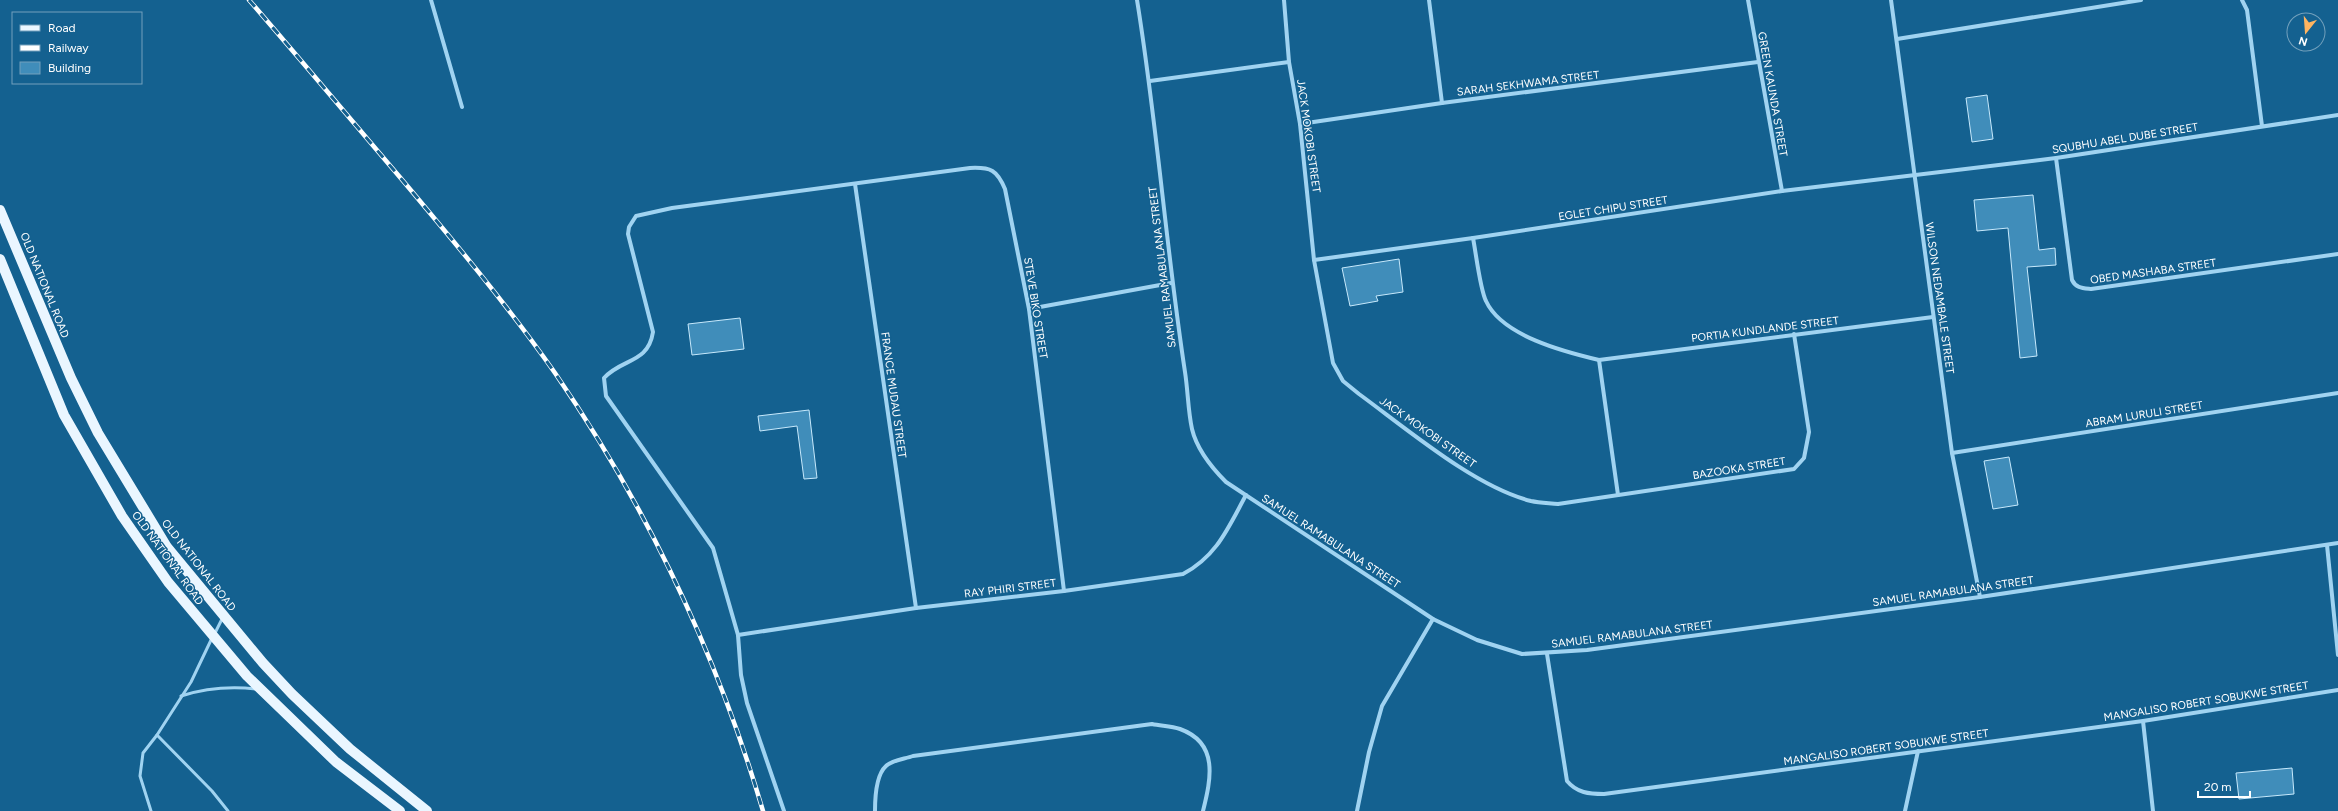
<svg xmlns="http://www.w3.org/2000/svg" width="2338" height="811" viewBox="0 0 2338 811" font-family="Figtree,sans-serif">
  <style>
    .building { fill: #408dba; stroke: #c7e9fc }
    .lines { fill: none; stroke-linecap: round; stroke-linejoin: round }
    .service { stroke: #a0d3f1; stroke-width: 3 }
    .minor { stroke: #a0d3f1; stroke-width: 4 }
    .primary { stroke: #eaf6ff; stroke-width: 10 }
    .rail-casing { stroke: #fff; stroke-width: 4.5 }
    .rail { stroke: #146190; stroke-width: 3; stroke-dasharray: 9; stroke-linecap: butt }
    .labels { text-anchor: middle; stroke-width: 3; stroke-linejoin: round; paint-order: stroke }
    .street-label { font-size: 11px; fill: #fff; stroke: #146190 }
  </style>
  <rect width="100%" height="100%" fill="#146190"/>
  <g class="building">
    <polygon points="1987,95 1993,139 1972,142 1966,98"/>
    <polygon points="2033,195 2039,250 2055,248 2056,265 2027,267 2037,356 2020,358 2008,228 1977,231 1974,200"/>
    <polygon points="1399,259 1403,292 1376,296 1378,301 1350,306 1342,268"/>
    <polygon points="740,318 744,349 692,355 688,324"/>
    <polygon points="809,410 817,478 804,479 797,426 760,431 758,416"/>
    <polygon points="2009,457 2018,505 1993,509 1984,461"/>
    <polygon points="2292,768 2294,794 2239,799 2236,773"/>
  </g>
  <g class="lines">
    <g class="service">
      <polyline points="215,633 223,617"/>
      <polyline points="212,638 191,682 157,735 212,791 228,811"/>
      <path d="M181 696C206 688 229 686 256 689"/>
      <polyline points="151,811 140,776 143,753 157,735"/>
    </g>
    <g class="minor">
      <polyline points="431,0 462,107"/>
      <path d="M1137 0C1157 123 1166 248 1185 372 1188 391 1188 411 1192 429 1197 450 1211 467 1226 482L1433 619 1477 640 1522 654 1587 650 1980 597 2338 543"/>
      <path d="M1284 0 1289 62 1300 124 1314 260 1333 363 1343 381 1359 394C1407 429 1475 487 1531 501 1540 503 1550 503 1558 504L1794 469 1804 458 1809 432 1794 334"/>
      <polyline points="1429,0 1442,103"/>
      <polyline points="1748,0 1782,191"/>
      <polyline points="1891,0 1952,453 1980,597"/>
      <polyline points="2242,0 2247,10 2262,126"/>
      <polyline points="1897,39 2141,0"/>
      <polyline points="1150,81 1289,62"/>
      <polyline points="1300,124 1442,103 1758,62"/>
      <path d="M2056 158 2072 280C2076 288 2082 288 2091 289L2338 254"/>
      <polyline points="855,184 916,608"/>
      <path d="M1473 238C1476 253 1480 289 1486 301 1502 336 1565 352 1599 360L1933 317"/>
      <polyline points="1314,260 1473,238 1782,191 2056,158 2338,115"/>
      <polyline points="1029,309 1171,283"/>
      <polyline points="1599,360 1618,495"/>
      <polyline points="1952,453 2338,393"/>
      <polyline points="2327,545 2338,655"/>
      <path d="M738 635 916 608 1064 591 1183 574C1217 556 1228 528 1246 495"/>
      <path d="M1547 654 1567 781C1577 793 1589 794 1604 794L2143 721 2338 690"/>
      <polyline points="2143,721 2153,811"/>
      <path d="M784 811 747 703 741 675 738 635 713 548 606 396 604 378C622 358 648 364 653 332L628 234 629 227 636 216 672 208 970 168C991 167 997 170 1005 189L1029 309 1064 591"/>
      <path d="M875 811C875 798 876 775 886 766 892 760 905 759 913 756L1152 724C1161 726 1171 726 1180 729 1219 743 1211 779 1203 811"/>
      <polyline points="1357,811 1369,752 1382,706 1433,619"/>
      <polyline points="1905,811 1918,751"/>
    </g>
    <g class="primary">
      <polyline points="0,210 71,378 98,433 167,547 263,663 292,694 350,749 427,811"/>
      <polyline points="0,259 64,415 122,516 168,582 247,676 336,762 400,811"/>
    </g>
    <g class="rail-casing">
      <path id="rail" d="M249 0C301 60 352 121 404 182 456 244 508 306 555 373 647 507 717 655 763 811"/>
    </g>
    <use href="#rail" class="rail"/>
  </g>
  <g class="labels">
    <g class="street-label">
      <text transform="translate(1528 83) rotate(-7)" y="4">SARAH SEKHWAMA STREET</text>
      <text transform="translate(1773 94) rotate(80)" y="4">GREEN KAUNDA STREET</text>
      <text transform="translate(1309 136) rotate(82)" y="4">JACK MOKOBI STREET</text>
      <text transform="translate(2125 138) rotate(-9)" y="4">SQUBHU ABEL DUBE STREET</text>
      <text transform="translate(1613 208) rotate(-9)" y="4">EGLET CHIPU STREET</text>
      <text transform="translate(1162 267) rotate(-97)" y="4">SAMUEL RAMABULANA STREET</text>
      <text transform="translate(2153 271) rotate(-8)" y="4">OBED MASHABA STREET</text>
      <text transform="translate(45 285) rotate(68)" y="4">OLD NATIONAL ROAD</text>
      <text transform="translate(1940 298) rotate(82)" y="4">WILSON NEDAMBALE STREET</text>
      <text transform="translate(1036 308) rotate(81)" y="4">STEVE BIKO STREET</text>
      <text transform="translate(1765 329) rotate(-7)" y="4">PORTIA KUNDLANDE STREET</text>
      <text transform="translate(894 395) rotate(82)" y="4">FRANCE MUDAU STREET</text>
      <text transform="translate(2144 414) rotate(-9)" y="4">ABRAM LURULI STREET</text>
      <text transform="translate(1428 432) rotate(35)" y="4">JACK MOKOBI STREET</text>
      <text transform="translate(1739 468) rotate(-9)" y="4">BAZOOKA STREET</text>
      <text transform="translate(1331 541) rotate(33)" y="4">SAMUEL RAMABULANA STREET</text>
      <text transform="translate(168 558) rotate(54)" y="4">OLD NATIONAL ROAD</text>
      <text transform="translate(199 565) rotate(52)" y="4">OLD NATIONAL ROAD</text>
      <text transform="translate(1010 588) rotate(-7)" y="4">RAY PHIRI STREET</text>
      <text transform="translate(1953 591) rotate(-8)" y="4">SAMUEL RAMABULANA STREET</text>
      <text transform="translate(1632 634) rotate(-7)" y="4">SAMUEL RAMABULANA STREET</text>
      <text transform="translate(2206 701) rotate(-9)" y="4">MANGALISO ROBERT SOBUKWE STREET</text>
      <text transform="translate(1886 747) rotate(-8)" y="4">MANGALISO ROBERT SOBUKWE STREET</text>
    </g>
  </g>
  <rect x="12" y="12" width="130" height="72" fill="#146190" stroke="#72a0bc"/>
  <rect x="20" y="25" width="20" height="6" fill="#eaf6ff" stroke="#72a0bc"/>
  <text x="48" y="32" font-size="12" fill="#ffffff">Road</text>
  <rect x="20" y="45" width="20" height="6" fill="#ffffff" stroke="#72a0bc"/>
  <text x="48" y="52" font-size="12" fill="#ffffff">Railway</text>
  <rect x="20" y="62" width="20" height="12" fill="#408dba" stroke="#72a0bc"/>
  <text x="48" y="72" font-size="12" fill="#ffffff">Building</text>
  <g transform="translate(2306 32) rotate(197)"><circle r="19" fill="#146190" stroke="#72a0bc"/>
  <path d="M0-3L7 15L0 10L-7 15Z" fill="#ffb460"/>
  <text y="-6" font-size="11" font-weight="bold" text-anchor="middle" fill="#ffffff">N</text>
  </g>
  <path d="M2198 791v6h52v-6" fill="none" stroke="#ffffff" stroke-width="2"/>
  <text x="2204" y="791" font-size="12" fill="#ffffff" stroke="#146190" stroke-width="3" paint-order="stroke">20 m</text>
</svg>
